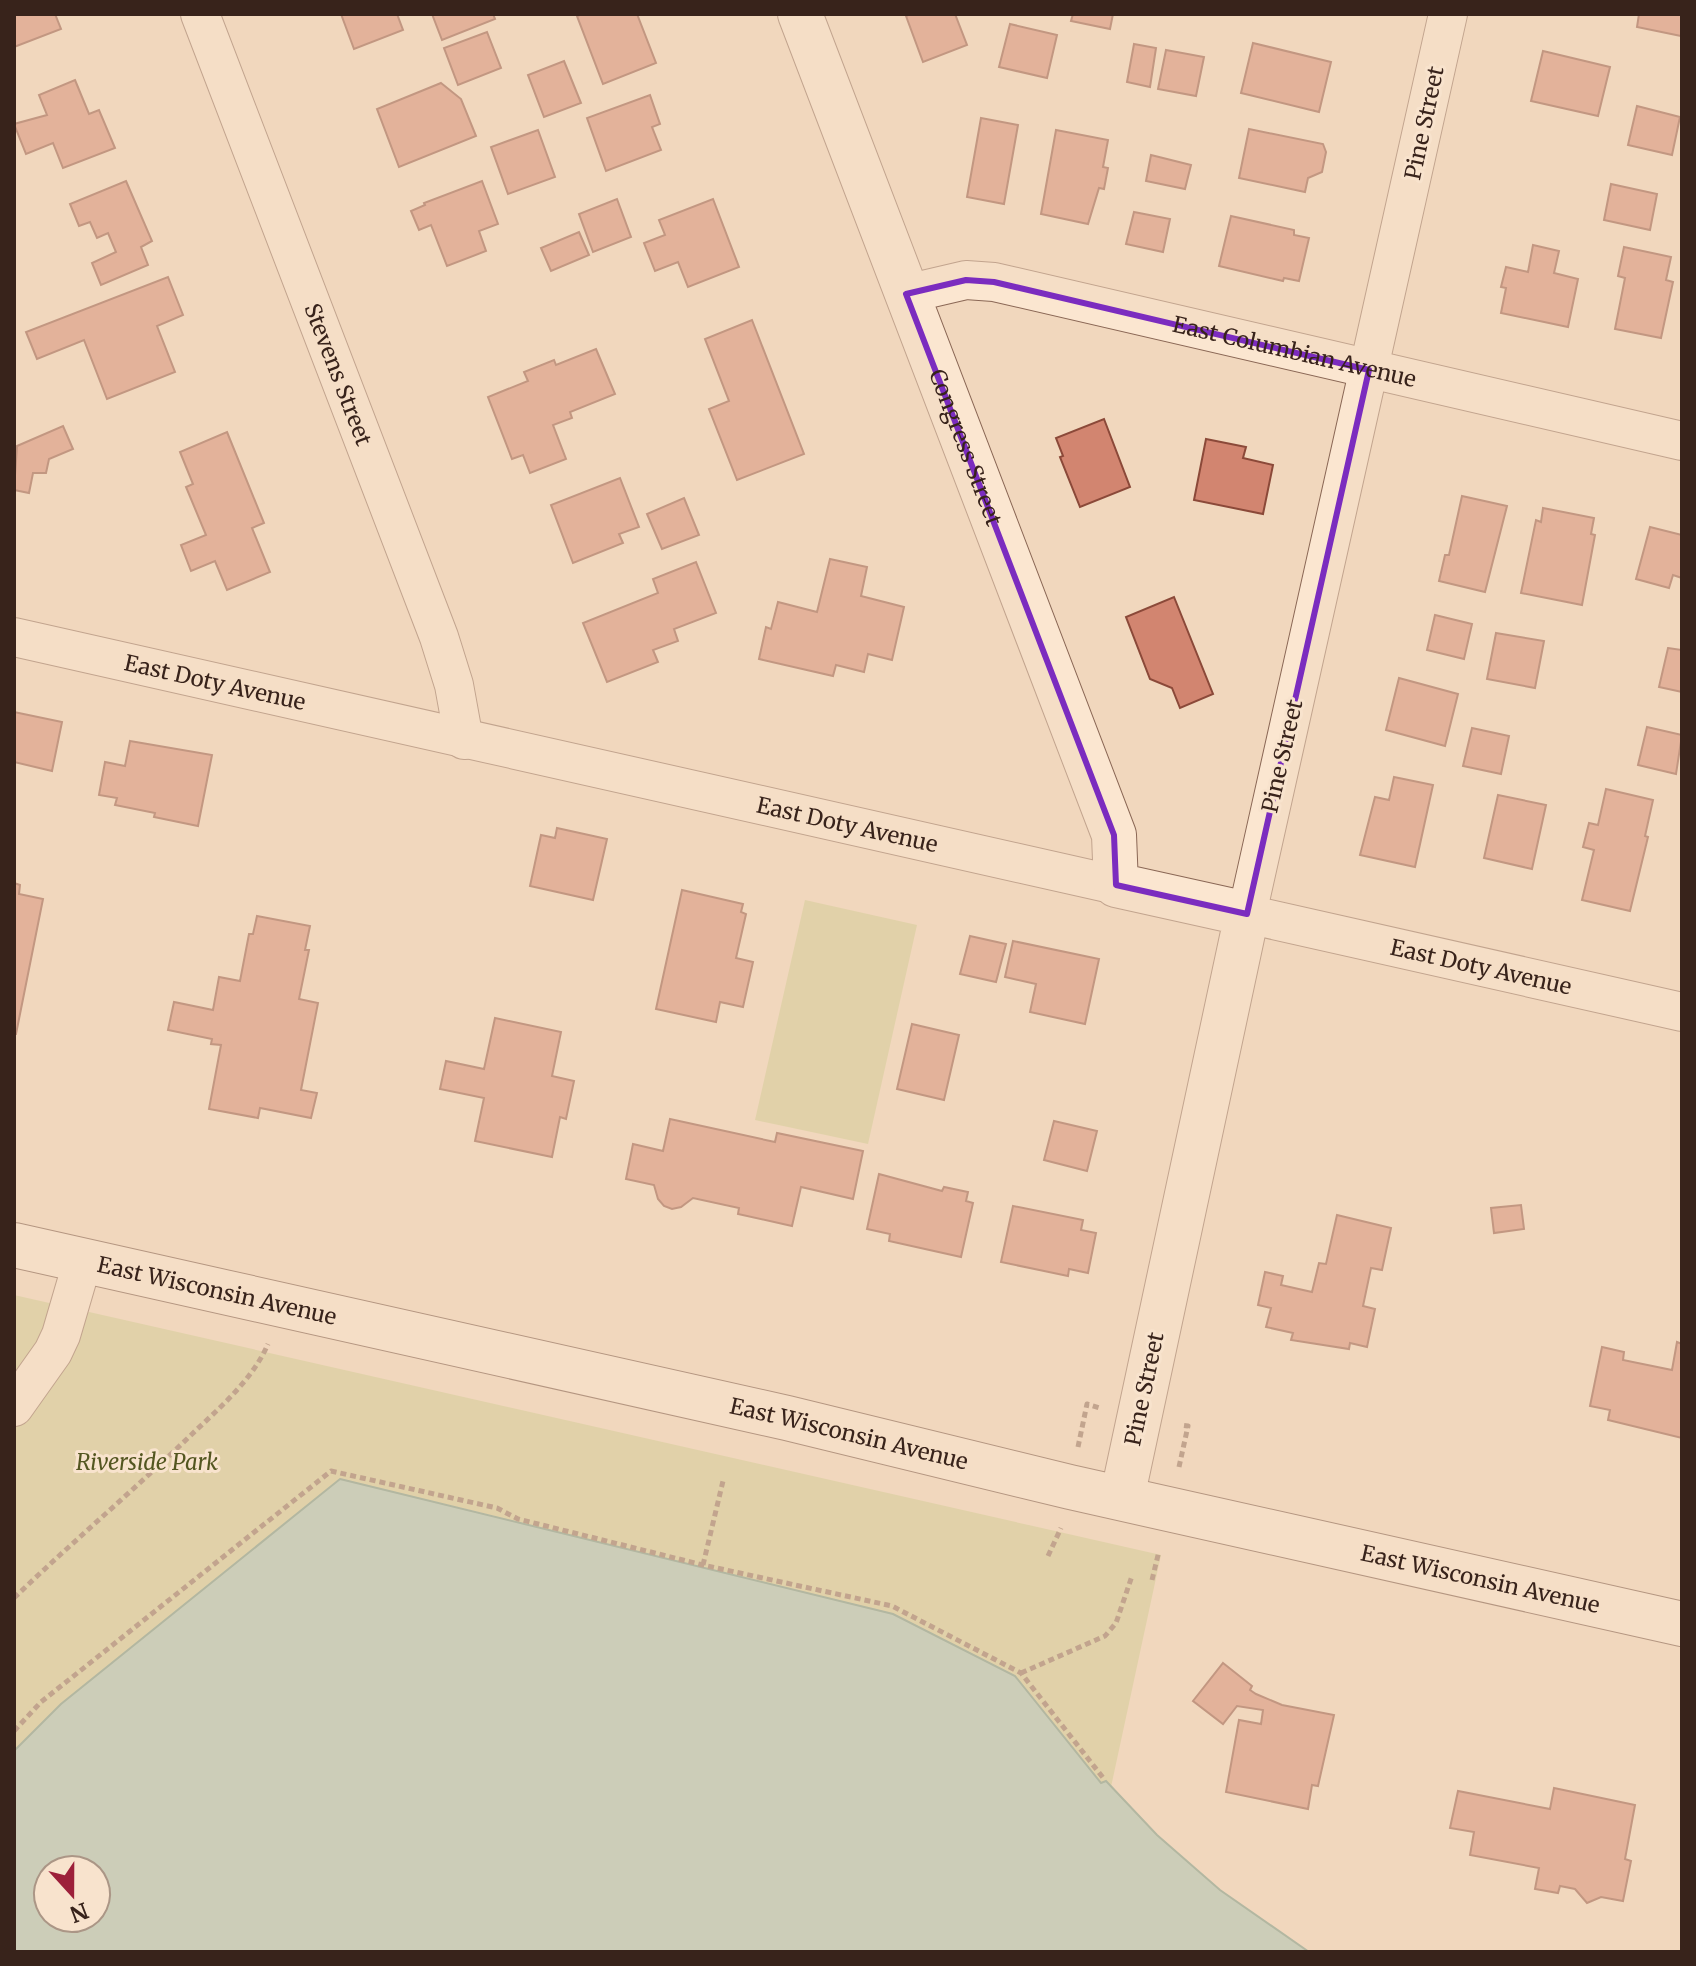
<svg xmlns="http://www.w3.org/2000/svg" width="1696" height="1966" viewBox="0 0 1696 1966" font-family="Merriweather,serif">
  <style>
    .green { fill: #cfcb90 }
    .water { fill: #a1c2b2; stroke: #68907e; stroke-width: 2; fill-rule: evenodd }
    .building { fill: #d28570; stroke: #8b4939; stroke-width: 2 }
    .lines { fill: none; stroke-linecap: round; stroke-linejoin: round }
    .minor-casing { stroke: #8a6755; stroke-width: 40 }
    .tertiary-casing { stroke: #8a6755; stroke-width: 46 }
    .secondary-casing { stroke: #6c4838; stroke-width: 46 }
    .path { stroke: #8a6755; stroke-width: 5; stroke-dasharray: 6 4; stroke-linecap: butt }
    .minor { stroke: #fbe6d0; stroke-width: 38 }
    .tertiary { stroke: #fbe6d0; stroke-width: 44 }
    .secondary { stroke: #fbe6d0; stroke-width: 44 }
    .marked { fill: none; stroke: #7b2cbf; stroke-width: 6; stroke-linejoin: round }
    .labels { text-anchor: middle; stroke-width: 6; stroke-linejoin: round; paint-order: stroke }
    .street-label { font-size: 22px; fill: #38231b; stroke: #f8e3cd }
    .park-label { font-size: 22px; font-style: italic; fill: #535620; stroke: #f8e3cd }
  </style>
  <rect width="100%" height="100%" fill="#f1d7bd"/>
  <g class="green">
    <polygon points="805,900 917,925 868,1144 755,1120"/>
    <polygon points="14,1295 1161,1555 1111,1787 1106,1781 1101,1783 498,1519 495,1516 340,1479 61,1704 14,1751"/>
  </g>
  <path class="water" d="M340 1479 893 1614 1015 1676 1101 1783 1106 1781 1157 1835 1220 1890 1309 1952H14V1751L61 1704ZM48 1870H96V1918H48Z"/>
  <g class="building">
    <polygon points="14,14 55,14 61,29 14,47"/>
    <polygon points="341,14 397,14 403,30 354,49"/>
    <polygon points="432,14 493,14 495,19 442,40"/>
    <polygon points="583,14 637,14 656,63 603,84 577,16"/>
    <polygon points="910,14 955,14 967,45 923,62 906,16"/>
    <polygon points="1073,14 1113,14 1110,29 1071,21"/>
    <polygon points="1639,14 1682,14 1681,36 1637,27"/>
    <polygon points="1010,24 1057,35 1047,78 999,67"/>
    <polygon points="487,32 501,68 458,85 444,48"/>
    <polygon points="1253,43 1331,62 1319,112 1241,93"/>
    <polygon points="1134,44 1156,48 1150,87 1127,82"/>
    <polygon points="1166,50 1204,57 1196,96 1158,89"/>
    <polygon points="1543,51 1610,67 1598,116 1531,101"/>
    <polygon points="564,61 581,103 544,117 528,75"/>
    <polygon points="75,80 89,114 99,110 115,148 63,168 53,143 26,154 14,124 47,115 39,95"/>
    <polygon points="441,83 461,99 476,136 399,167 377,109"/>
    <polygon points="650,95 660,124 652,127 661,150 606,171 587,118"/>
    <polygon points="1637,106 1680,117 1672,155 1628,145"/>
    <polygon points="981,118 1018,125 1004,204 967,197"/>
    <polygon points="1249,129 1323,144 1326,152 1322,172 1308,178 1305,192 1239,178"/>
    <polygon points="538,130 555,177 508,194 491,147"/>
    <polygon points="1056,130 1108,140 1103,167 1108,168 1104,189 1099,188 1088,224 1041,214"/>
    <polygon points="1151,155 1191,165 1185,189 1146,181"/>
    <polygon points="126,181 152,241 141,247 148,265 101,285 92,263 116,252 108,233 97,238 90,222 79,226 70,204"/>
    <polygon points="482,181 498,224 479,231 486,251 447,266 431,225 419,230 411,211 425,205 424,203"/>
    <polygon points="1611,184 1657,194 1650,230 1604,220"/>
    <polygon points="617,199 631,237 593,252 579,214"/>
    <polygon points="713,199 739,267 688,287 678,262 655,271 644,243 665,235 659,220"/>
    <polygon points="1134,212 1170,219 1163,252 1126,244"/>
    <polygon points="1231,216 1294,230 1294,235 1309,238 1299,281 1284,278 1283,281 1219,266"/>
    <polygon points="579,232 589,255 551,271 541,248"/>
    <polygon points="1533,245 1559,251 1554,273 1578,279 1568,327 1501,313 1506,288 1501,287 1506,267 1528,272"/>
    <polygon points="1624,247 1671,257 1666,280 1673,282 1661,338 1615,329 1625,278 1618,276"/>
    <polygon points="168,277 183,315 157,326 175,372 107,399 84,340 37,359 26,332"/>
    <polygon points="752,320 804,454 737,480 709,409 729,401 705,339"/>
    <polygon points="596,349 615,394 570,412 572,418 553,425 566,459 530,473 523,455 512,459 488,397 528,381 524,372 554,360 556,365"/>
    <polygon points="1104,419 1130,487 1080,507 1060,457 1063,456 1056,438"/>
    <polygon points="63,426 73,449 49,459 46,473 33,473 29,493 14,490 17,446"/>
    <polygon points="227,432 264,523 252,528 270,572 227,590 215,561 191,571 181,545 206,535 186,487 193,484 180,452"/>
    <polygon points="1206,439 1246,447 1243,458 1273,465 1263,514 1194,500"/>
    <polygon points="620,478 639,527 619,534 623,543 573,563 551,505"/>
    <polygon points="1462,496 1507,506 1485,592 1439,581 1445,555 1449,555"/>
    <polygon points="684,498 699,535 662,549 647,514"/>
    <polygon points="1543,508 1594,518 1591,534 1595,535 1582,605 1521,593 1536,520 1541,522"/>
    <polygon points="1650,527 1682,535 1682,578 1673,575 1669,588 1636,579"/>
    <polygon points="830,559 867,567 861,596 904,607 892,660 868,654 864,672 836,665 833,676 759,659 766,627 771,629 778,602 817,612"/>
    <polygon points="696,562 716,613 674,629 678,641 653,650 658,662 607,682 583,623 658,593 653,579"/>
    <polygon points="1174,597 1213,694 1180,708 1172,688 1150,679 1126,617"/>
    <polygon points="1435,615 1472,624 1464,659 1427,650"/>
    <polygon points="1496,633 1544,641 1535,688 1487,679"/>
    <polygon points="1668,648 1682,650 1682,692 1659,687"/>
    <polygon points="1399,678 1458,694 1445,746 1386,730"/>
    <polygon points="14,712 62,722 52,771 14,762"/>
    <polygon points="1647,727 1682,735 1676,774 1638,765"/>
    <polygon points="1472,728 1509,736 1501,774 1463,766"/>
    <polygon points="130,741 212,755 198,826 154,817 155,813 115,805 117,798 99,795 105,762 125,766"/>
    <polygon points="1394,777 1433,785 1415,867 1360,855 1375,797 1389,800"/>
    <polygon points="1606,789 1653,800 1645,836 1648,837 1630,911 1582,900 1594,850 1583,847 1589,823 1598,825"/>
    <polygon points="1498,795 1546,805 1532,869 1484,858"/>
    <polygon points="557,828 607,839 593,900 530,886 541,835 555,838"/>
    <polygon points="14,883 20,885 19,894 43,899 16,1034 14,1034"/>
    <polygon points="682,890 743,904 741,912 746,914 736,958 753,962 743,1007 720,1002 716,1022 656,1009"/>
    <polygon points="257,916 310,926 305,950 309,950 299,999 318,1003 301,1090 317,1093 311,1118 260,1108 258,1118 209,1109 221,1045 211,1044 212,1039 168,1030 174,1002 213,1010 219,977 240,981 249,934 253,934"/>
    <polygon points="970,936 1006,944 996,982 960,974"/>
    <polygon points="1013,941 1099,959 1085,1024 1030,1012 1036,984 1005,977"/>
    <polygon points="495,1018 561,1032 552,1076 574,1081 566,1119 560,1117 552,1157 475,1141 484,1098 440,1089 446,1061 484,1069"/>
    <polygon points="912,1024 959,1035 944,1100 897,1089"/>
    <polygon points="670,1119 775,1142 777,1133 863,1151 853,1199 801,1187 792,1226 738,1214 739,1208 693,1198 681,1207 672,1209 664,1206 658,1199 654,1185 626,1179 633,1144 663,1151"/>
    <polygon points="1054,1121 1097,1131 1087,1171 1044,1160"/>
    <polygon points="879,1174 942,1191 944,1187 968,1192 966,1201 973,1203 961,1257 889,1241 890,1234 867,1229"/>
    <polygon points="1521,1205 1524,1229 1494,1233 1491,1208"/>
    <polygon points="1013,1206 1083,1220 1081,1230 1096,1233 1088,1273 1069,1269 1068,1276 1001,1262"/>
    <polygon points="1337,1215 1391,1228 1382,1270 1371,1268 1363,1306 1375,1309 1367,1347 1350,1343 1349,1349 1291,1340 1293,1333 1266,1327 1271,1308 1258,1305 1265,1272 1283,1276 1281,1285 1312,1292 1319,1263 1326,1264"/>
    <polygon points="1677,1342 1682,1344 1682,1438 1608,1420 1610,1410 1590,1406 1602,1347 1624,1352 1623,1360 1672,1370"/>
    <polygon points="1223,1663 1252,1686 1250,1690 1256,1694 1282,1705 1334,1715 1318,1786 1312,1785 1308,1809 1226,1792 1239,1720 1261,1724 1263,1710 1237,1706 1223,1724 1193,1701"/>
    <polygon points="1554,1788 1635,1805 1625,1859 1631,1861 1623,1901 1601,1897 1587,1903 1575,1889 1560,1886 1558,1893 1535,1889 1539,1868 1470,1855 1474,1832 1450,1828 1458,1791 1550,1809"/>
  </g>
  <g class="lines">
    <g class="minor-casing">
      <g id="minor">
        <path id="s1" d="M200 14 439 637 454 685 464 740"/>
        <path id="s2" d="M1448 14 1247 914 1682 1012"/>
        <path id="s3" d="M906 294 966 280 994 282 1682 441"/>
        <path id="s4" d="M14 637 1116 885"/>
        <polyline points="14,1407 53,1352 61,1335 83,1260"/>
      </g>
    </g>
    <g class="tertiary-casing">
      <g id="tertiary">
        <path id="s5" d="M800 14 1114 835 1116 885 1247 914 1122 1498"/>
      </g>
    </g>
    <g class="secondary-casing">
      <g id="secondary">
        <path id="s6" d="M14 1245 787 1418 1070 1487 1682 1624"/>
      </g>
    </g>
    <g class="path">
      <polyline points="1078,1447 1087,1404 1100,1408"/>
      <polyline points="1179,1467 1188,1426 1181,1425"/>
      <polyline points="1048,1556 1061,1528"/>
      <polyline points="703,1565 723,1481"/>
      <polyline points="1152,1580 1159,1551"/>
      <path d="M14 1598C71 1543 132 1492 190 1436 218 1409 252 1381 268 1344"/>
      <polyline points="1021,1673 1105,1636 1116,1623 1132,1576"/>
      <polyline points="14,1731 41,1702 331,1471 497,1508 518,1519 703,1565 892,1606 1021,1673 1104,1779"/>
    </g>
    <use href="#minor" class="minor"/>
    <use href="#tertiary" class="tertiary"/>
    <use href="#secondary" class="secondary"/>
  </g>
  <path d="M0 0H1696V1966H0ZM966 280 994 282 1369 370 1247 914 1116 885 1114 835 906 294Z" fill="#f1d7bd" fill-opacity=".55" fill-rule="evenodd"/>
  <path class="marked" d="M966 280 994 282 1369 370 1247 914 1116 885 1114 835 906 294Z"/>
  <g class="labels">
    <g class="street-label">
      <text transform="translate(1424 123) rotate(-78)" y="8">Pine Street</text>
      <text dy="8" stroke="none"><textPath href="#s3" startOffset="398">East Columbian Avenue</textPath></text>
      <text dy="8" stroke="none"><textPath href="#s1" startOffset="386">Stevens Street</textPath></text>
      <text dy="8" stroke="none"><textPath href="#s5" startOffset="464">Congress Street</textPath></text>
      <text dy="8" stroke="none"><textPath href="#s4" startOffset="206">East Doty Avenue</textPath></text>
      <text transform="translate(1282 756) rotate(-77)" y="8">Pine Street</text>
      <text dy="8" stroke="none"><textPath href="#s4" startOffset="854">East Doty Avenue</textPath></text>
      <text dy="8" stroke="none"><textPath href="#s2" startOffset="1162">East Doty Avenue</textPath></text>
      <text dy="8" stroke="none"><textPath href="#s6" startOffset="208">East Wisconsin Avenue</textPath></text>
      <text transform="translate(1144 1389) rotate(-78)" y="8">Pine Street</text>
      <text dy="8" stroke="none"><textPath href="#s6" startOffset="856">East Wisconsin Avenue</textPath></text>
      <text dy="8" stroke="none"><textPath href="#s6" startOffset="1504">East Wisconsin Avenue</textPath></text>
    </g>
    <g class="park-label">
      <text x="147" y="1470">Riverside Park</text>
    </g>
  </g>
  <rect width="1696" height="1966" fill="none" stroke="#38231b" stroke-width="32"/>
  <g transform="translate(72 1894) rotate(159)"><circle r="38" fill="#f8e3cd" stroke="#ab9686" stroke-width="2"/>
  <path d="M0-6L14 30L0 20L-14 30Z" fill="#9d203a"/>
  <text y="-12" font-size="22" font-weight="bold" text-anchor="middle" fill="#38231b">N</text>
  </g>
</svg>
